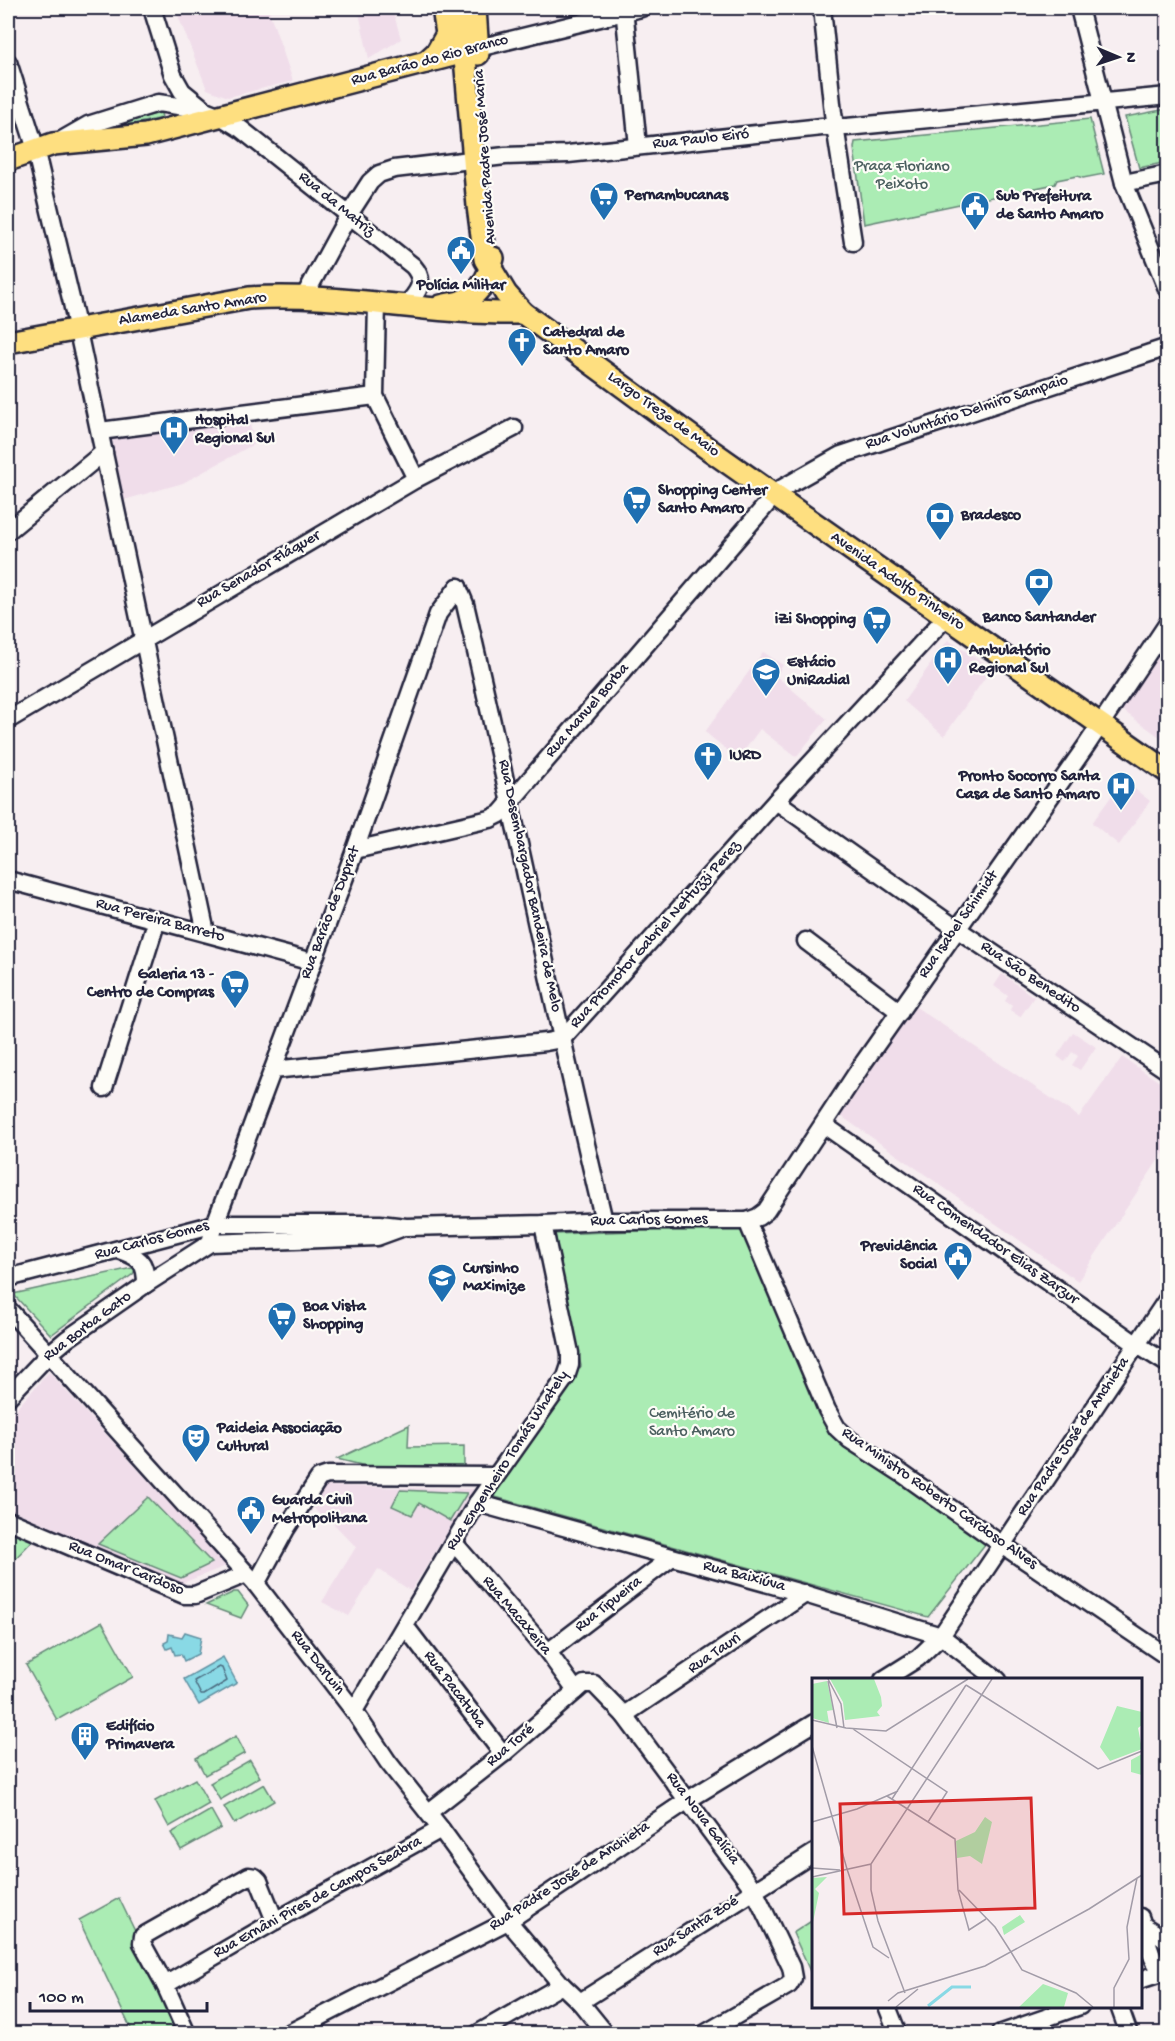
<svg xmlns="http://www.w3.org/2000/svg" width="1175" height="2041" font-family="'Gochi Hand',sans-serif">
<rect width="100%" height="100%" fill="#f7eef1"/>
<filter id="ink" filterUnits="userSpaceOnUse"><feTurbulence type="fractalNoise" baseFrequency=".0167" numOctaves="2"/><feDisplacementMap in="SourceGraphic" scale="12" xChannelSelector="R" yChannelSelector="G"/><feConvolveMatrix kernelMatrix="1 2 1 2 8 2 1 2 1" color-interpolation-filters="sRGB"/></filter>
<g filter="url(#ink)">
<g fill="#f0ddea">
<polygon points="175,8 268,8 293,81 228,97 207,89"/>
<polygon points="358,8 392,8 401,39 369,59"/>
<polygon points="1158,8 1167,8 1167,48"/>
<polygon points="248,414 254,444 183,483 124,500 111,435"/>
<polygon points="1167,637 1167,742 1119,708"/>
<polygon points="948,640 992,668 944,736 904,701"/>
<polygon points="763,652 783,665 776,676 827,719 796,757 760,729 738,759 705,732"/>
<polygon points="1123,780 1150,801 1119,845 1092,823"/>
<polygon points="1002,974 1034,997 1020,1017 1010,1010 1012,1006 1005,1001 1008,996 994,986"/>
<polygon points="913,1005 1079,1117 1122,1057 1167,1087 1167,1147 1078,1281 841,1116"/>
<polygon points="1073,1032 1096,1047 1080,1070 1072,1065 1078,1056 1072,1052 1065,1062 1057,1056"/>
<polygon points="49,1372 226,1566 180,1584 8,1508 8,1418"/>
<polygon points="326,1486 474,1489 411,1591 378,1569 349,1616 322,1602 356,1547 334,1524 319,1514 313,1507"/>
</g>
<g fill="#abecb4" stroke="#668778" stroke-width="1.5">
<polygon points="1167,109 1167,162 1139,168 1125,117"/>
<polygon points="161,113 162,118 106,130 105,126"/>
<polygon points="1090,119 1104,174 1083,178 1077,176 1057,180 1055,184 864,224 854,148 855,142"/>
<polygon points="740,1227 828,1429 986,1543 928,1617 488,1495 581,1366 555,1234"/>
<polygon points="132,1268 135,1270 133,1274 51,1335 13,1294"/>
<polygon points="409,1425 408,1447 464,1446 464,1467 374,1468 337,1459"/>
<polygon points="400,1490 467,1493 450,1521 419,1503 412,1515 392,1506"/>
<polygon points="148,1497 212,1563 181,1578 98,1544"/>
<polygon points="8,1526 36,1537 8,1566"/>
<polygon points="234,1592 238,1592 248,1605 241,1618 206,1605"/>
<polygon points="102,1622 133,1677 57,1720 26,1665"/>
<polygon points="236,1736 245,1753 205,1775 196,1758"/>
<polygon points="250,1760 260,1777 220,1800 210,1783"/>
<polygon points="195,1779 209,1804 169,1827 155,1801"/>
<polygon points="264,1784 274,1801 234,1824 224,1807"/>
<polygon points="211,1810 221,1828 181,1850 171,1833"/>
<polygon points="119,1898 184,2033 133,2033 79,1920"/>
<polygon points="813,1920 813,1978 793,1933"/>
</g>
<g fill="#89d9e5" stroke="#6090a1" stroke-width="1.5">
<polygon points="185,1632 201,1637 198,1654 184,1661 181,1654 175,1655 172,1647 167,1649 164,1643 168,1641 169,1634 182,1637"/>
<polygon points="223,1657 237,1683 199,1705 184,1679"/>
</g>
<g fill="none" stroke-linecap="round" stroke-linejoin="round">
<polygon stroke="#4b6b7f" stroke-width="1.5" points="219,1667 222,1668 227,1681 204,1695 201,1695 194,1681"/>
<g stroke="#22223b" stroke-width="21">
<g id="minor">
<polyline points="152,8 173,75 182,91 204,109"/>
<polyline points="624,8 638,146"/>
<polyline points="822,8 833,113 853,242"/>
<polyline points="1079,8 1124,183 1168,291"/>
<polyline points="478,48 641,8"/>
<polyline points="8,62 33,140 72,303 206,933"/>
<path d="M 60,141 L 88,125 L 158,103 L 205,110 L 220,116 L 241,129 L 413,266 C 427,282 418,293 405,306"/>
<polyline points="1124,183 1168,174"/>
<polyline points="304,297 348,216 370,182 379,174 394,169 505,156 568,154 822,127 847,127 1168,96"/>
<polyline points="377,303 375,396 416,479"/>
<polyline points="100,431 375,396"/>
<polyline points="8,531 104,452"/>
<path d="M 458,587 L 465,604 C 513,809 555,1016 604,1221"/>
<polyline points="8,720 416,479 514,428"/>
<polyline points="776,801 957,929 1168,1071"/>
<polyline points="355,850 490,819 500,814 779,490 841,455 1168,347"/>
<polyline points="8,880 312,962"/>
<polyline points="806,941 900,1012"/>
<polyline points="273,1070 546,1042 562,1039 776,801 947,616"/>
<polyline points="104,1088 157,920"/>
<polyline points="824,1125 1136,1344 1168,1364"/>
<polyline points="747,1221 827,1410 837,1428 850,1440 904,1475 1001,1544 1168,1657"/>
<polyline points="210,1243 215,1224 355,850 438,614 458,587"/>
<path d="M 119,1250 C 139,1257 146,1261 146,1284"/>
<polyline points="8,1278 215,1224 380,1224 406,1227 543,1224 604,1221 747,1221 758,1217 766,1211 864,1062 1086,746 1168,623"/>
<polyline points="8,1309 256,1584 354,1711 388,1762 441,1829 508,1921 562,1985 580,2002 606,2034"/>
<polyline points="8,1397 48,1355 67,1339 146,1284 210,1243 377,1237 399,1229"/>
<polyline points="477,1503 805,1594 941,1636 998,1680"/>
<polyline points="8,1520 184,1595 195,1595 246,1574"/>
<polyline points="454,1543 548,1652 576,1691"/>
<polyline points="256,1584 286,1529 319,1478 328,1475 495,1476"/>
<polyline points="405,1626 503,1754"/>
<polyline points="548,1652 671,1558"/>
<polyline points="883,1680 918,1658 941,1636 1168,1298"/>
<polyline points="354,1711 477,1503 566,1377 570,1365 570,1353 543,1224"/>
<polyline points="624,1715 805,1594"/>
<polyline points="429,1812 503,1754 584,1684 594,1684 624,1715 754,1890 791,1967 793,1978 789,1985 704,2034"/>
<path d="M 1140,1917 C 1146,1932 1150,1970 1168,1972"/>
<polyline points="1144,1926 1166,1940"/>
<polyline points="1140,1980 1164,1972"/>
<polyline points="165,1985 275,1921 441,1829"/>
<polyline points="580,2002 814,1853"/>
<polyline points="887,2006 898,2034"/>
<polyline points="1119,2006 1129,2034"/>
<polyline points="187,2034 165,1985 142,1943 143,1936 249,1876 255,1877 259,1881 275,1921"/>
<polyline points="287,2034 508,1921 688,1800 814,1723"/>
<polyline points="477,2034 562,1985"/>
<polyline points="999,2034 1080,2006"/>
</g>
</g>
<g stroke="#22223b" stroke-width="26">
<g id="major">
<polyline points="459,8 466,69 478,206 485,259 506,294 523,313 707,448 1168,772"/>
<polyline points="475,8 478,54"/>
<polyline points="426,62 437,52 447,34 443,8"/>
<polyline points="8,160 53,144 146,135 476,49"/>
<path d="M 441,306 C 447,304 454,304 460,302 C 480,295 489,277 493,258"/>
<path d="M 8,342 L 249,298 C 341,292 431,315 523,313"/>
</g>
</g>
<use href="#minor" stroke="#fdfcf7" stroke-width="16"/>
<use href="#major" stroke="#fedf80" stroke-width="21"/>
</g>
</g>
<defs>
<g id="supermarket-pin" transform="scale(1.5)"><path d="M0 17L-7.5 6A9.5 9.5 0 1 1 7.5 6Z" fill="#1f6fb2" stroke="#fdfcf7"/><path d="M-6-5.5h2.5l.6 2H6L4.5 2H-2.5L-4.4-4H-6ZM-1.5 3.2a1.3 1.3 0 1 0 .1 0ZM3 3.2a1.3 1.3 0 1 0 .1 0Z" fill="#fff"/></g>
<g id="civic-pin" transform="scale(1.5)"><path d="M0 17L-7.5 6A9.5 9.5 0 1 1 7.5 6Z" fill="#1f6fb2" stroke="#fdfcf7"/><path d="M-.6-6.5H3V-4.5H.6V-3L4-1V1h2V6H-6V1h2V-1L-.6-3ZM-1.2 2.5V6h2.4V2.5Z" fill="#fff"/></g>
<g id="church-pin" transform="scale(1.5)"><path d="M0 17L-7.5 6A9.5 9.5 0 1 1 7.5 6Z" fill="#1f6fb2" stroke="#fdfcf7"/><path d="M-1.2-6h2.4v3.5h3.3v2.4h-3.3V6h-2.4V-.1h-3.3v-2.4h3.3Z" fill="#fff"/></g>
<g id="hospital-pin" transform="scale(1.5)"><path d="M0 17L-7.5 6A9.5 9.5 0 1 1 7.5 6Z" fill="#1f6fb2" stroke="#fdfcf7"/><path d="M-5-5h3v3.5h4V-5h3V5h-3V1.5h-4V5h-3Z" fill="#fff"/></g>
<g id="bank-pin" transform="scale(1.5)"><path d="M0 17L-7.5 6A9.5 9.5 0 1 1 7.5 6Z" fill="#1f6fb2" stroke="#fdfcf7"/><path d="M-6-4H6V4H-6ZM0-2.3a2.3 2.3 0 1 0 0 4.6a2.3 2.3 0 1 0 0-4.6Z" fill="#fff"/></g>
<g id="university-pin" transform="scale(1.5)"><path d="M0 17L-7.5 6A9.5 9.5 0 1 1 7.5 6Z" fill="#1f6fb2" stroke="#fdfcf7"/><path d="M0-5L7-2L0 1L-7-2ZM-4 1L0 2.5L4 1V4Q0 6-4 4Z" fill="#fff"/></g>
<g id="school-pin" transform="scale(1.5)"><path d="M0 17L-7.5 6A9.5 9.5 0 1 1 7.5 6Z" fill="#1f6fb2" stroke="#fdfcf7"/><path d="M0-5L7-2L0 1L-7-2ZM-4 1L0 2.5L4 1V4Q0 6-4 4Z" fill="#fff"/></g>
<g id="theatre-pin" transform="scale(1.5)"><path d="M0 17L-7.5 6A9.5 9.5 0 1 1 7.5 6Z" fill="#1f6fb2" stroke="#fdfcf7"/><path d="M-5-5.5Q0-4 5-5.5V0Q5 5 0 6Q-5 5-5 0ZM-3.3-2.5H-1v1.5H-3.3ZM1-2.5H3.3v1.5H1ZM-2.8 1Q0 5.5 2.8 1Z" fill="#fff"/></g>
<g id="building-pin" transform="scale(1.5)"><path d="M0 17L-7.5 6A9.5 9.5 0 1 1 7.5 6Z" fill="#1f6fb2" stroke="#fdfcf7"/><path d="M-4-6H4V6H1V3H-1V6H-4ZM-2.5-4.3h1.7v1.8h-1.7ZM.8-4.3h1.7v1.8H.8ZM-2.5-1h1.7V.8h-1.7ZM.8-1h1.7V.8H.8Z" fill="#fff"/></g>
</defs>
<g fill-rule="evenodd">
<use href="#supermarket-pin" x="604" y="196"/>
<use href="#civic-pin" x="975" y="206"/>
<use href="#civic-pin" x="461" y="250"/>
<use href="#church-pin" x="522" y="342"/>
<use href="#hospital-pin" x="174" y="430"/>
<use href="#supermarket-pin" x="637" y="500"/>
<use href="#bank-pin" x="940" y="516"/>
<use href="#bank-pin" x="1039" y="582"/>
<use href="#supermarket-pin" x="877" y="620"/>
<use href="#hospital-pin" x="948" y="660"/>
<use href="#university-pin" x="766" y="672"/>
<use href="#church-pin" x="708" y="756"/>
<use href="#hospital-pin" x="1121" y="786"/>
<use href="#supermarket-pin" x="235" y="984"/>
<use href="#civic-pin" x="958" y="1256"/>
<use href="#school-pin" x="442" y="1278"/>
<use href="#supermarket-pin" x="282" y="1316"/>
<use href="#theatre-pin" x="196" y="1438"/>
<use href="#civic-pin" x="251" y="1510"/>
<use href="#building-pin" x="85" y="1736"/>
</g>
<g text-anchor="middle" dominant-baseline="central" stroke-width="4.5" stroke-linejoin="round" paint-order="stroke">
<g font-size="16" fill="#22223b" stroke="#fdfcf7">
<text transform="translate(430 61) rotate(-15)">Rua Barão do Rio Branco</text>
<text transform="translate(701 140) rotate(-6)">Rua Paulo Eiró</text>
<text transform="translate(486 157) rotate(-94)">Avenida Padre José Maria</text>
<text transform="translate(336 205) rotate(39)">Rua da Matriz</text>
<text transform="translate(193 310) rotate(-9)">Alameda Santo Amaro</text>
<text transform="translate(967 413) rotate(-18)">Rua Voluntário Delmiro Sampaio</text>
<text transform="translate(663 415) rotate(36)">Largo Treze de Maio</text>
<text transform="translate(259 570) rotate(-30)">Rua Senador Fláquer</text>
<text transform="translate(897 582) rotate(35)">Avenida Adolfo Pinheiro</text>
<text transform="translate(588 711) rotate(-49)">Rua Manuel Borba</text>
<text transform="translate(529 886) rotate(78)">Rua Desembargador Bandeira de Melo</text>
<text transform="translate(331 913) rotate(-69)">Rua Barão de Duprat</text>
<text transform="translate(160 921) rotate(15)">Rua Pereira Barreto</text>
<text transform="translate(959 925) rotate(-55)">Rua Isabel Schimidt</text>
<text transform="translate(656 935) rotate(-48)">Rua Promotor Gabriel Nettuzzi Perez</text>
<text transform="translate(1030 978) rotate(34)">Rua São Benedito</text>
<text transform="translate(649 1221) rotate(-1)">Rua Carlos Gomes</text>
<text transform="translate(152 1241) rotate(-15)">Rua Carlos Gomes</text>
<text transform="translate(995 1245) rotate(35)">Rua Comendador Elias Zarzur</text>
<text transform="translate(88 1327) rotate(-37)">Rua Borba Gato</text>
<text transform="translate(1074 1437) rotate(-56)">Rua Padre José de Anchieta</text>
<text transform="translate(508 1461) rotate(-57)">Rua Engenheiro Tomás Whately</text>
<text transform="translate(939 1499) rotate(35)">Rua Ministro Roberto Cardoso Alves</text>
<text transform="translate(126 1569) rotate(22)">Rua Omar Cardoso</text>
<text transform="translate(744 1577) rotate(15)">Rua Baixiúva</text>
<text transform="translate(609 1605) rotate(-38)">Rua Tipueira</text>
<text transform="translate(516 1616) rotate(50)">Rua Macaxeira</text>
<text transform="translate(715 1654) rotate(-34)">Rua Tauri</text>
<text transform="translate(317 1663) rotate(52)">Rua Darwin</text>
<text transform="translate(454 1690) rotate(53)">Rua Pacatuba</text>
<text transform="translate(511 1746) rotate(-40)">Rua Toré</text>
<text transform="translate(702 1819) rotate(53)">Rua Nova Galícia</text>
<text transform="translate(570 1877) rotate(-33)">Rua Padre José de Anchieta</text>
<text transform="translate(318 1898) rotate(-29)">Rua Ernâni Pires de Campos Seabra</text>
<text transform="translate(696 1927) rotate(-33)">Rua Santa Zoé</text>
</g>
<g font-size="16" fill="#4b5f5f" stroke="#fdfcf7">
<text x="902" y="167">Praça Floriano<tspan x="902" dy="18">Peixoto</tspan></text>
<text x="692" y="1414">Cemitério de<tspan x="692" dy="18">Santo Amaro</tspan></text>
</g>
<g font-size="16" font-weight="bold" fill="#22223b" stroke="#fdfcf7" text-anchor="start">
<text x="625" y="196">Pernambucanas</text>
<text x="996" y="197">Sub Prefeitura<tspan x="996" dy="18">de Santo Amaro</tspan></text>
<text x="461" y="286" text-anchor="middle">Polícia Militar</text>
<text x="543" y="333">Catedral de<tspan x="543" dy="18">Santo Amaro</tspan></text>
<text x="195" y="421">Hospital<tspan x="195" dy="18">Regional Sul</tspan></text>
<text x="658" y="491">Shopping Center<tspan x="658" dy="18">Santo Amaro</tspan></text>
<text x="961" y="516">Bradesco</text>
<text x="1039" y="618" text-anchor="middle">Banco Santander</text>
<text x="856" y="620" text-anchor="end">iZi Shopping</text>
<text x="969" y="651">Ambulatório<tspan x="969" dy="18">Regional Sul</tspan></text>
<text x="787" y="663">Estácio<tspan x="787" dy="18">UniRadial</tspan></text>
<text x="729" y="756">IURD</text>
<text x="1100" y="777" text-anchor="end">Pronto Socorro Santa<tspan x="1100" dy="18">Casa de Santo Amaro</tspan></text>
<text x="214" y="975" text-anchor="end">Galeria 13 -<tspan x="214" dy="18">Centro de Compras</tspan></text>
<text x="937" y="1247" text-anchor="end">Previdência<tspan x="937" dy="18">Social</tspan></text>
<text x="463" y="1269">Cursinho<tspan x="463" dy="18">Maximize</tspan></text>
<text x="303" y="1307">Boa Vista<tspan x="303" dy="18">Shopping</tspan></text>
<text x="217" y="1429">Paideia Associação<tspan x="217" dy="18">Cultural</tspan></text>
<text x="272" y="1501">Guarda Civil<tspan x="272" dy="18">Metropolitana</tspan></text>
<text x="106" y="1727">Edifício<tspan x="106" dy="18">Primavera</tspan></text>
</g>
</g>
<g transform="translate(812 1678)">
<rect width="330" height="330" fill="#f7eef1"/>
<path d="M 18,1 L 62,1 L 69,19 L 70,28 L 65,34 L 68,38 L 33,42 L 31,24 ZM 15,3 L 21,32 L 15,33 L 17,45 L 0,40 L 0,6 ZM 305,28 L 330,34 L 330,47 L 326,50 L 330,71 L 298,83 L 288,69 ZM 330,76 L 330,97 L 319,94 L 319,82 ZM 173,139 L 180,144 L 170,186 L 158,178 L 145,180 L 144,163 L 163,154 ZM 15,199 L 3,211 L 7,215 L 1,244 L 0,200 ZM 208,237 L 213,244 L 192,257 L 190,249 ZM 231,306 L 256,315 L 252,329 L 207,329 Z" fill="#abecb4"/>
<path fill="none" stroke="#89d9e5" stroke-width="3" d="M 116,328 L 140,309 L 159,309"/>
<path fill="none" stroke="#a29ca8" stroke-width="1.5" d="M 16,1 L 29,26 L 32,50M 16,3 L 25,50M 154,7 L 170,17M 170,17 L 286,91 L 330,73M 0,42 L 34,50 L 74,53 L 156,1M 41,51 L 135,114 L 116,144M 0,68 L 35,191M 75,118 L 143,161 L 146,212 L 157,252 L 174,241M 80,121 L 154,7M 0,144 L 45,131 L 86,113M 59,186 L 59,212 L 66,243 L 93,315M 0,190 L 28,192M 35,191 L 61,269 L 77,280M 0,199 L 59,186 L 180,1M 147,212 L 183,249 L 199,274M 199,274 L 210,292 L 264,315 L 281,329M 76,323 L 86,315 L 173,288 L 277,231 L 330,197M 84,329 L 106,311M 302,329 L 302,310 L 317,281 L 315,249 L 325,200"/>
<path fill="#d62828" fill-opacity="0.15" stroke="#d62828" stroke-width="3" d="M 219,120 L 223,230 L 32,236 L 28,126 Z"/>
<rect width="330" height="330" fill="none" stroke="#22223b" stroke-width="3"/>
</g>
<rect width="1175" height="2041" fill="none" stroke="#fdfcf7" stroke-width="30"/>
<rect x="15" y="15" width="1145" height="2011" fill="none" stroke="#22223b" stroke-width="2" filter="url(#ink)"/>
<g transform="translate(1118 57) rotate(92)" stroke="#fdfcf7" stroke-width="4.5" paint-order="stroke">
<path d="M0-4.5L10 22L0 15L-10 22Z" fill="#22223b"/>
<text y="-9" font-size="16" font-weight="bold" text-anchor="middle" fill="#22223b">N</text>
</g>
<path d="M30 2002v9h177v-9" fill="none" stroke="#22223b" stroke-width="3"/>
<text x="39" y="2002" font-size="18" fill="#22223b" stroke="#fdfcf7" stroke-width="4.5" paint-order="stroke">100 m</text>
</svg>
